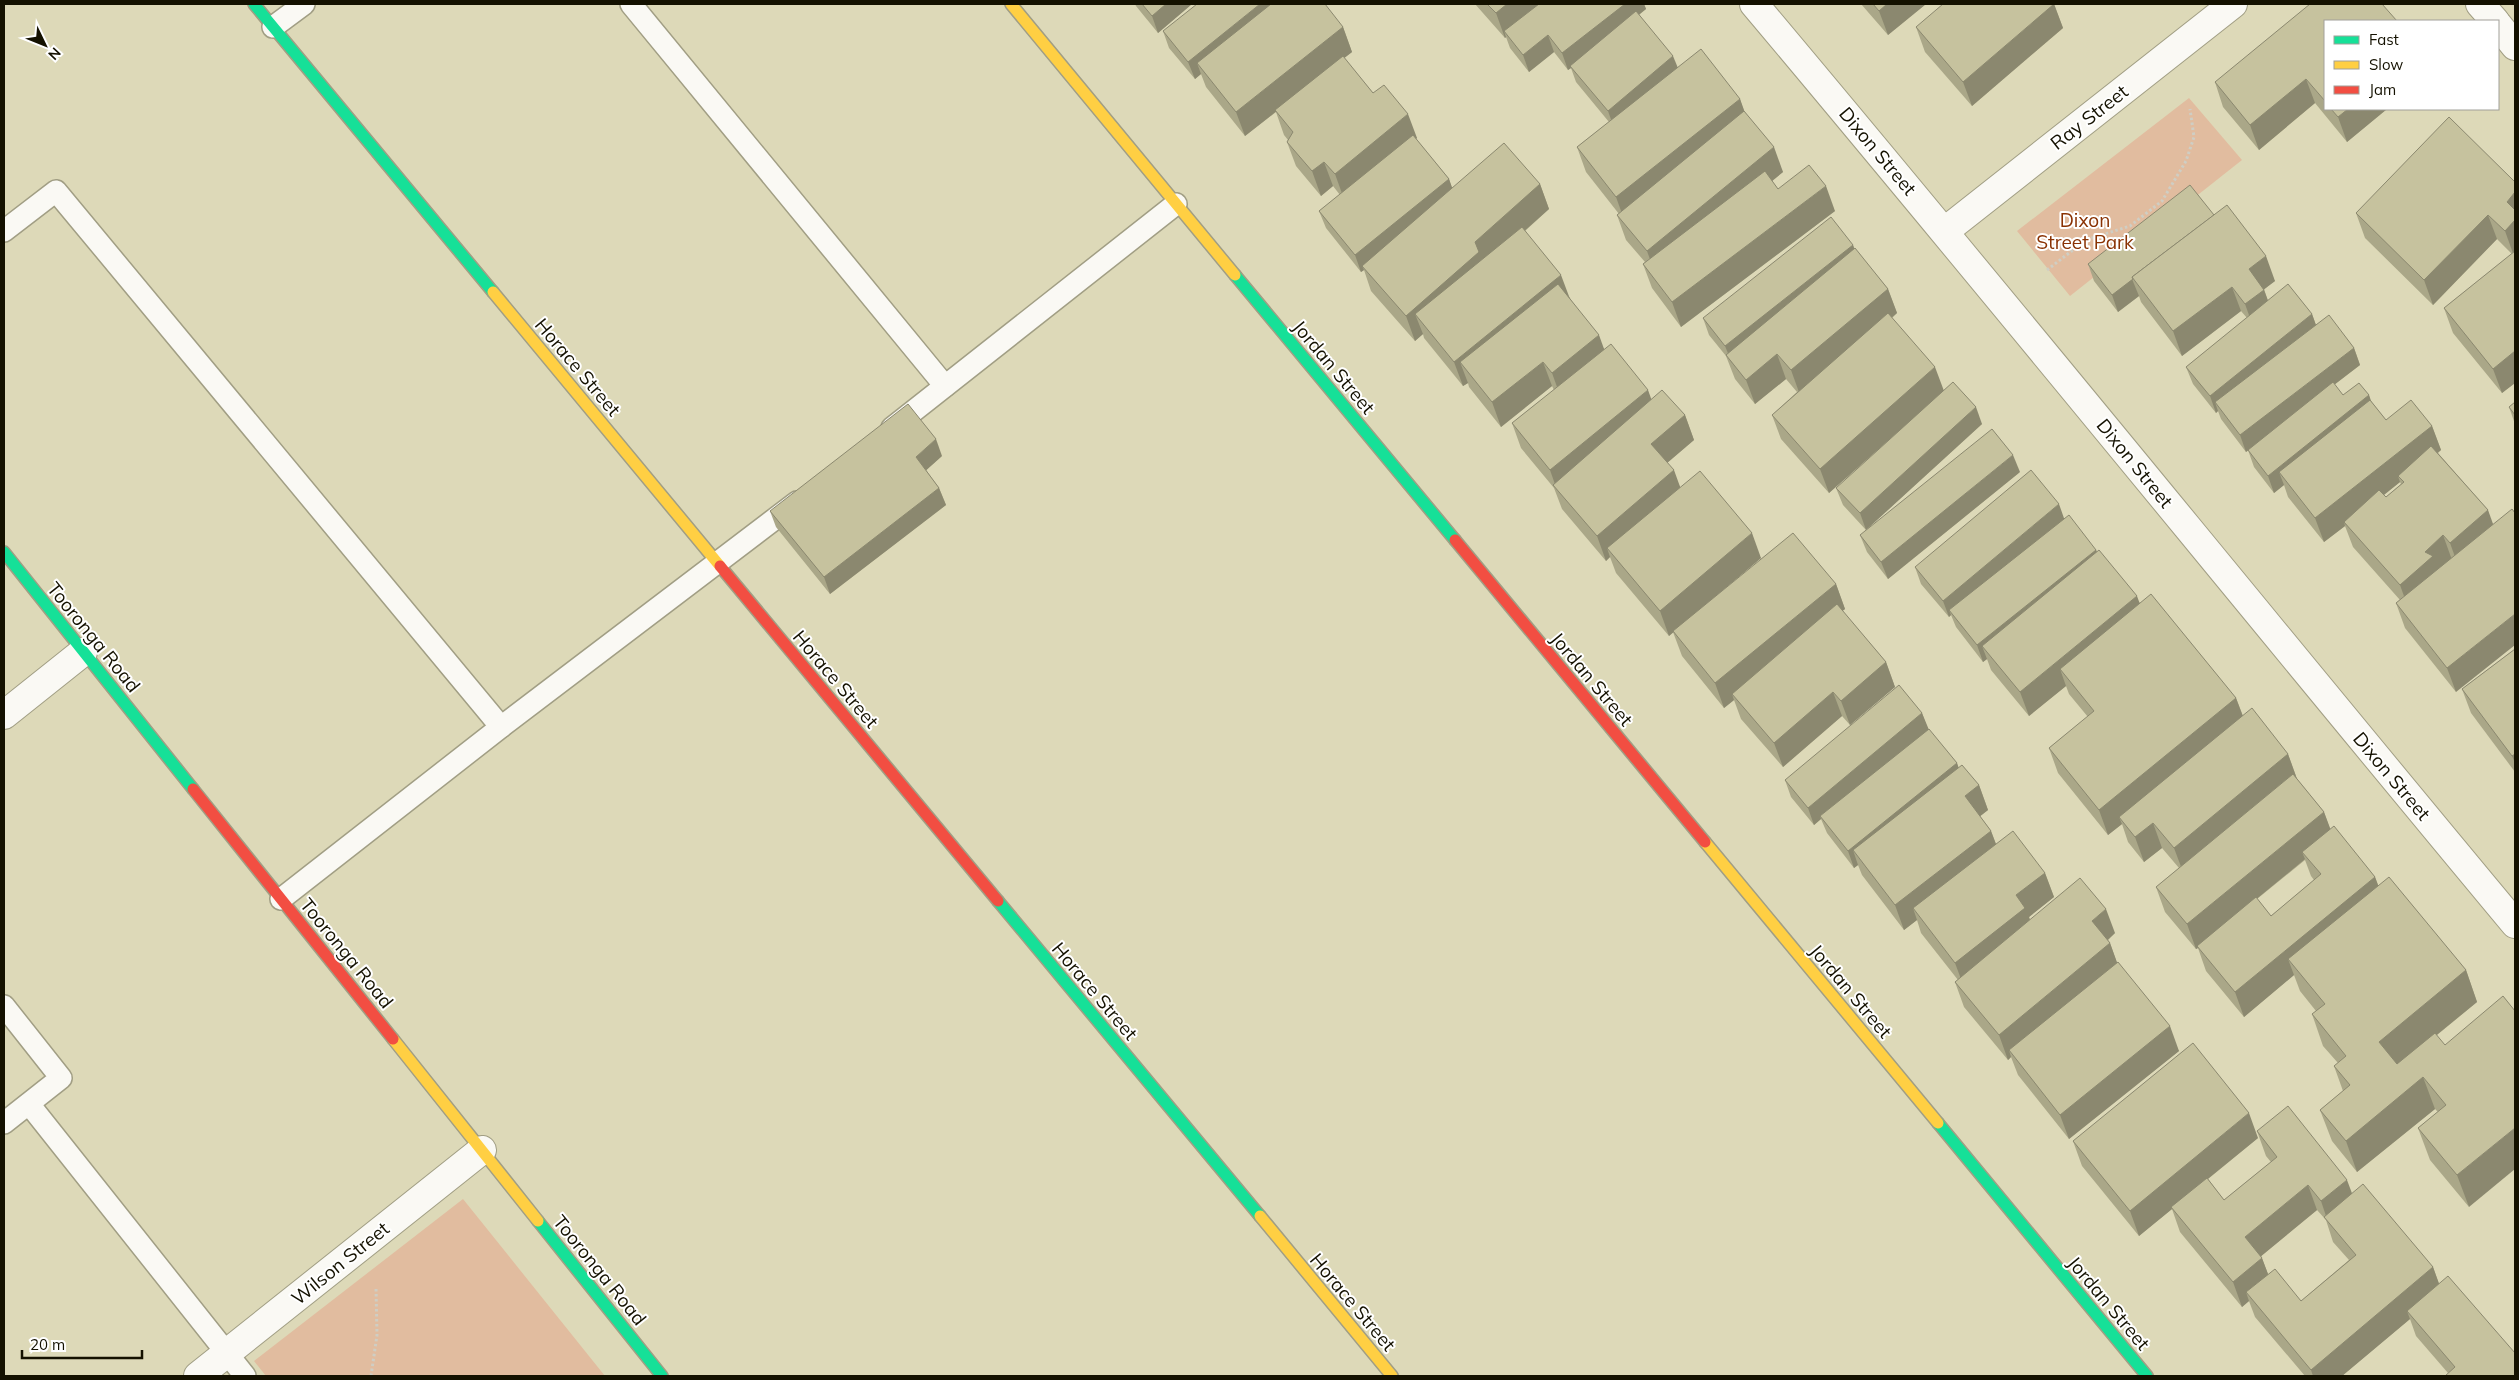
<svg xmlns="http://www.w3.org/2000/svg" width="2519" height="1380" font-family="Mulish,sans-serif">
<rect width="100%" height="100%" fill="#ddd9b8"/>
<g fill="#e1bc9f">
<polygon points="2189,98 2242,160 2070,296 2017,231"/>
<polygon points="463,1199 605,1376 266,1376 254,1361"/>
</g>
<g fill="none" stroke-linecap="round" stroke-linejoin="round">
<g stroke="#a19e84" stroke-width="24">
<g id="lane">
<polyline points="631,4 945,386"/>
<polyline points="273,27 304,4"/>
<polyline points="4,231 56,191 501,727 797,502"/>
<polyline points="892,428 1176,204"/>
<polyline points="281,899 501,727"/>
<polyline points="4,1006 61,1078 4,1123"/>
<polyline points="29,1104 245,1376"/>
</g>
</g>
<g stroke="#a19e84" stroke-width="30">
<g id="street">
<path d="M 1754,4 C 2010,308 2260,618 2515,924"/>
<polyline points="2480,4 2495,21"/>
<polyline points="2498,25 2515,46"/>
<polyline points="1945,231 2233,4"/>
<polyline points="4,715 83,652"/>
<polyline points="198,1376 482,1150"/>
</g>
</g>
<g stroke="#a19e84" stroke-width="14">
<g id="fast">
<polyline points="254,4 493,292"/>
<polyline points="1235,275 1455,540"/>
<polyline points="4,552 193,789"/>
<polyline points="998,901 1260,1216"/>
<polyline points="1938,1123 2147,1376"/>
<polyline points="538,1221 662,1376"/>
</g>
</g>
<g stroke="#a19e84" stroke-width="14">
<g id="slow">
<polyline points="1011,4 1235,275"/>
<polyline points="493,292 720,566"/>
<polyline points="1705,842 1938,1123"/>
<polyline points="393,1039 538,1221"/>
<polyline points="1260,1216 1392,1376"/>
</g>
</g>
<g stroke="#a19e84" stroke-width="14">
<g id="jam">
<polyline points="1455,540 1705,842"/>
<polyline points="720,566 998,901"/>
<polyline points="193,789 393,1039"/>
</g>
</g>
<g stroke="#cfcec4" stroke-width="3" stroke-dasharray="2.5 2.5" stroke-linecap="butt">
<polyline points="2047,270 2086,240 2130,226 2162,201 2186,161 2194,137 2190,109"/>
<polyline points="371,1376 377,1335 376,1288"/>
</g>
<use href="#lane" stroke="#faf9f4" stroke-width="21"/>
<use href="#street" stroke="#faf9f4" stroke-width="28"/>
<use href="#fast" stroke="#16e098" stroke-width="11"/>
<use href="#slow" stroke="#ffcf43" stroke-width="11"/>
<use href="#jam" stroke="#f24e42" stroke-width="11"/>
</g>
<g fill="#aaa788" fill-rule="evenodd">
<polygon points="1135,4 1192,4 1158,33 1136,6"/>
<polygon points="1475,4 1644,4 1646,9 1639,15 1677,68 1740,99 1744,111 1783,172 1772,181 1778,189 1835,211 1681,327 1652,288 1643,264 1645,262 1626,240 1617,215 1619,214 1586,172 1577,147 1609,122 1576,82 1571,68 1568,70 1554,52 1529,72 1510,48 1506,37 1505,38"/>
<polygon points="1861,4 1926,4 1888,35"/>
<polygon points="2054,4 2063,28 1972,106 1925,52 1916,27"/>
<polygon points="2325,21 2325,109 2387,109 2347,142 2315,103 2259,150 2223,107 2215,82"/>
<polygon points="1343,27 1352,52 1344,58 1373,93 1417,138 1416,139 1449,179 1452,188 1540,184 1549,209 1525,231 1604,349 1651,399 1685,415 1694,440 1667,463 1680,487 1761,558 1714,598 1836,584 1845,609 1842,611 1886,662 1895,687 1850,725 1842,716 1783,767 1741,719 1734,700 1724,708 1682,656 1673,632 1669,636 1616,573 1610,557 1606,561 1562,509 1554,488 1521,448 1512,423 1554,390 1552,386 1501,427 1469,387 1468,383 1463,386 1424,338 1423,334 1415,341 1371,291 1364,270 1361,272 1326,228 1319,211 1340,195 1333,186 1321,196 1296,166 1287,142 1288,140 1284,135 1276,112 1245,136 1206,87 1201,74 1195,79 1169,48 1163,31"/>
<polygon points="2515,182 2515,383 2502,393 2453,333 2444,308 2512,254 2497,239 2433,305 2365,238 2356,213"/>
<path d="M 2214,215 L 2275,281 L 2264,289 L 2268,301 L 2312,314 L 2316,325 L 2354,348 L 2360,365 L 2334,385 L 2343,395 L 2369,395 L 2370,400 L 2386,420 L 2432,426 L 2441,450 L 2438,453 L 2488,510 L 2456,692 L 2405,628 L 2396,603 L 2400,600 L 2353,547 L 2345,526 L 2324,542 L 2288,497 L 2284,485 L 2274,493 L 2254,467 L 2248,450 L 2246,452 L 2221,419 L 2218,411 L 2216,413 L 2193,384 L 2186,367 L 2247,318 L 2241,311 L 2182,356 L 2141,302 L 2139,296 L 2118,312 L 2094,281 L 2088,264 ZM 2400,482 L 2401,484 L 2386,497 L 2384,495 Z"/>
<polygon points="1853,245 1854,248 1888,289 1897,313 1892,318 1944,391 1982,424 1866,530 1843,505 1836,488 1907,424 1829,493 1781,439 1772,415 1797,392 1786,379 1755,404 1735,379 1726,356 1709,335 1703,318"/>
<polygon points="2515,402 2515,424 2509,407"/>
<polygon points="942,456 926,470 939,488 946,505 830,594 776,527 770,511"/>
<polygon points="2020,472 1888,579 1867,552 1860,535"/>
<path d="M 2065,518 L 2096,550 L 2140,603 L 2236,698 L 2243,716 L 2288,754 L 2297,779 L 2324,812 L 2330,829 L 2375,877 L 2378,885 L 2466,970 L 2477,1002 L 2437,1035 L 2469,1207 L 2430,1160 L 2418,1128 L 2438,1112 L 2435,1109 L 2357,1172 L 2332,1141 L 2320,1110 L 2343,1091 L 2334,1066 L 2338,1063 L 2323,1046 L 2312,1014 L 2316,1011 L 2300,991 L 2294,975 L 2244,1017 L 2206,971 L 2198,948 L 2196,949 L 2165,912 L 2156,887 L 2179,868 L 2162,848 L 2144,862 L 2128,842 L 2122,824 L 2108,835 L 2058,773 L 2049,748 L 2088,717 L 2069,694 L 2066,686 L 2029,716 L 1991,670 L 1987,659 L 1983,662 L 1956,627 L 1951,615 L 1949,617 L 1921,584 L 1915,567 ZM 2305,860 L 2311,876 L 2314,880 L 2271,916 L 2257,899 Z"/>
<polygon points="2515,649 2515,772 2471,713 2462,689"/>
<polygon points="1922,713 1928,730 1957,763 1958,768 1979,785 1988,810 1980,816 1991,831 1996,844 2045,873 2054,897 2029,917 2030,920 2115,933 2108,940 2110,943 2117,963 2179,1051 2069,1139 2018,1075 2011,1057 2008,1060 1964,1007 1955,982 1958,980 1921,933 1917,920 1904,930 1862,875 1858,865 1854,868 1827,833 1821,819 1814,825 1791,797 1785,780"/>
<path d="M 2257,1131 L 2352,1194 L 2433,1267 L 2439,1284 L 2515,1353 L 2448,1373 L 2416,1336 L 2410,1319 L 2342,1376 L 2305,1376 L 2255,1317 L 2249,1301 L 2242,1307 L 2180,1232 L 2172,1209 L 2139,1236 L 2082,1166 L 2073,1141 L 2258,1138 L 2208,1179 L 2224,1200 L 2271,1162 L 2266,1156 ZM 2317,1210 L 2326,1220 L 2333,1242 L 2349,1260 L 2301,1301 L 2268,1274 L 2261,1256 Z"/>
</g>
<g fill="#8b886f">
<polygon points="1166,4 1192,4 1158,33 1152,16"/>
<polygon points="1260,4 1287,4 1197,63 1201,74 1195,79 1188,62"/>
<polygon points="1507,4 1544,4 1504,31 1506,37 1505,38 1496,13"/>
<polygon points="1625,4 1644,4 1646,9 1572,67 1570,66 1571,68 1568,70 1562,53"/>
<polygon points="1887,4 1926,4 1888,35 1879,11"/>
<polygon points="2054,4 2063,28 1972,106 1963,82"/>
<polygon points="1343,27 1352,52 1245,136 1236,112"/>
<polygon points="1548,35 1554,52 1529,72 1523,55"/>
<polygon points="1673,56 1680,73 1614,128 1608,111"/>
<polygon points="2306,79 2315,103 2259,150 2250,125"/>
<polygon points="1740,99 1749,124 1625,222 1616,197"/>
<polygon points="2348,109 2387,109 2347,142 2338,117"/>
<polygon points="1408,114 1417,138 1344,199 1335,174"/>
<polygon points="1774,147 1783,172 1656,276 1647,251"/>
<polygon points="1324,162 1333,186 1321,196 1312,171"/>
<polygon points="1449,179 1455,196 1362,266 1364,270 1361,272 1355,255"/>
<polygon points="1540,184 1549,209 1485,266 1415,314 1423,334 1415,341 1406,316 1475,242"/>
<polygon points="1826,186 1835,211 1681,327 1672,302"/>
<polygon points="2515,192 2515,254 2514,256 2505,231 2507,202"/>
<polygon points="2488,215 2497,239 2433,305 2424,280"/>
<polygon points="1853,245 1859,262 1732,363 1725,346"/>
<polygon points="2266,256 2275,281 2258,294 2249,269"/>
<polygon points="1561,275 1570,299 1460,362 1468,383 1463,386 1454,362"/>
<polygon points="2132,279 2139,296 2118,312 2112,295"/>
<polygon points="2232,287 2241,311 2182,356 2173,331"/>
<polygon points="1888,289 1897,313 1800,395 1791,370"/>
<polygon points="2264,290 2273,314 2254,329 2245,304"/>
<polygon points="2312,314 2318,331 2215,402 2218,411 2216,413 2210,396"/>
<polygon points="1599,335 1608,360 1561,398 1552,373"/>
<polygon points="2354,348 2360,365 2246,452 2240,435"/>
<polygon points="2515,351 2515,383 2502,393 2493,369"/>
<polygon points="1777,354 1786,379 1755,404 1746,380"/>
<polygon points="1543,362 1552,386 1501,427 1492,402"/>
<polygon points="1935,367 1944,391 1829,493 1820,469"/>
<polygon points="1648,390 1657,415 1557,490 1550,470"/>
<polygon points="2369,395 2375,412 2279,472 2284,485 2274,493 2268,476"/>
<polygon points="1976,407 1982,424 1866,530 1860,513"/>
<polygon points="1685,415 1694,440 1660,469 1651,444"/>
<polygon points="2432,426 2441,450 2402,480 2398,476 2400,482 2346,525 2344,522 2345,526 2324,542 2315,518"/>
<polygon points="936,439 942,456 922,474 916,457"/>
<polygon points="2013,455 2020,472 1888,579 1881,562"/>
<polygon points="1674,470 1683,495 1607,548 1610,557 1606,561 1597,536"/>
<polygon points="939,488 946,505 830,594 824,577"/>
<polygon points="2059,504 2065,521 1949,610 1951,615 1949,617 1943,601"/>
<polygon points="2488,510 2497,535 2459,568 2450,543"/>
<polygon points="1752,533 1761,558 1669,636 1660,611"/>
<polygon points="2443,535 2452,560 2409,610 2400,585 2425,552"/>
<polygon points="2096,550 2102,567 1982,646 1987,659 1983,662 1977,645"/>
<polygon points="1836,584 1845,609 1736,698 1732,694 1734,700 1724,708 1715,683"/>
<polygon points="2137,596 2146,621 2060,669 2066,686 2029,716 2020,692"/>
<polygon points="2515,614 2515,645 2456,692 2447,668"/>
<polygon points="1886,662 1895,687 1850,725 1841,701"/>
<polygon points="1833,692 1842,716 1783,767 1774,743"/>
<polygon points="2236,698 2245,722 2119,817 2122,824 2108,835 2099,810"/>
<polygon points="1922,713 1929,730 1820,816 1821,819 1814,825 1808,808"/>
<polygon points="2288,754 2297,779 2183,872 2174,848"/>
<polygon points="2515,754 2515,763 2512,756"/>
<polygon points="1957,763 1963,780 1853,850 1858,865 1854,868 1848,851"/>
<polygon points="1979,785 1988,810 1974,821 1965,796"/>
<polygon points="2324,812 2333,836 2302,852 2305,859 2198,947 2197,946 2198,948 2196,949 2187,924"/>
<polygon points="2153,823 2162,848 2144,862 2135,837"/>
<polygon points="1991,831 2000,855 1913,908 1917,920 1904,930 1895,905"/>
<polygon points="2045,873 2054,897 2029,917 2034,933 1964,987 1955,963 2016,895"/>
<polygon points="2375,877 2384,901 2288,959 2294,975 2244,1017 2235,992"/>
<polygon points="2106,909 2115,933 2101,946 2092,921"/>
<polygon points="2110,943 2119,968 2009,1050 2011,1057 2008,1060 1999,1035"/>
<polygon points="2466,970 2477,1002 2390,1073 2379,1042"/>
<polygon points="2170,1026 2179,1051 2069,1139 2060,1115"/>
<polygon points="2423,1077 2435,1109 2357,1172 2346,1141"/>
<polygon points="2249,1113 2258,1138 2172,1208 2171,1207 2172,1209 2139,1236 2130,1211"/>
<polygon points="2515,1128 2515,1169 2469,1207 2457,1175"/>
<polygon points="2347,1180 2356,1204 2328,1222 2321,1201"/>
<polygon points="2308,1185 2317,1210 2254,1262 2245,1237"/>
<polygon points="2262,1258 2271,1282 2246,1292 2249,1301 2242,1307 2233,1282"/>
<polygon points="2433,1267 2442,1292 2407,1311 2410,1319 2342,1376 2313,1376 2311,1370"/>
</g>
<g fill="#c6c29e" stroke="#8b886f">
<polygon points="1142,4 1166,4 1152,16"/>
<polygon points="1197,4 1260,4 1188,62 1163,31"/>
<polygon points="1271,4 1325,4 1343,27 1236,112 1197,63"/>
<polygon points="1487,4 1507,4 1496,13"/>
<polygon points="1539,4 1625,4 1562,53 1548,35 1523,55 1504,31"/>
<polygon points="1873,4 1887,4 1879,11"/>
<polygon points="1943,4 2054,4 1963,82 1916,27"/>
<polygon points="2310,4 2382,4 2397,21 2325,21 2325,101 2306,79 2250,125 2215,82"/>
<polygon points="1636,11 1673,56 1608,111 1570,66"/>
<polygon points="1701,49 1740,99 1616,197 1577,147"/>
<polygon points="1343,56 1373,93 1384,85 1408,114 1335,174 1324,162 1312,171 1287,142 1293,132 1275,110"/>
<polygon points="2331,109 2348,109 2338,117"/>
<polygon points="1744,111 1774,147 1647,251 1617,215"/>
<polygon points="2449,117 2515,182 2515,192 2507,202 2515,210 2515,220 2505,231 2488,215 2424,280 2356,213"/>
<polygon points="1413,135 1449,179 1355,255 1319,211"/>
<polygon points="1504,143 1540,184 1475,242 1479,252 1406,316 1362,266"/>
<polygon points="1809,165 1826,186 1672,302 1643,264 1765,171 1778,189"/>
<polygon points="2190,185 2214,215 2132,277 2133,279 2112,295 2088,264"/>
<polygon points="2227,205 2266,256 2249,269 2264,290 2245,304 2232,287 2173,331 2132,277"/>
<polygon points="1831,217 1853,245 1725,346 1703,318"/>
<polygon points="1522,227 1561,275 1454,362 1415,314"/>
<polygon points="1855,248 1888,289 1791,370 1777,354 1746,380 1726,355"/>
<polygon points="2515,251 2515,351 2493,369 2444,308"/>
<polygon points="1558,284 1599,335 1552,373 1543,362 1492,402 1460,362"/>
<polygon points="2288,284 2312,314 2210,396 2186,367"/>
<polygon points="1888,313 1935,367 1820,469 1772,415"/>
<polygon points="2329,315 2354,348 2240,435 2215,402"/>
<polygon points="1611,344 1648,390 1550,470 1512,423"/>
<polygon points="1953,382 1976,407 1860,513 1836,488"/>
<polygon points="2333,382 2343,395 2359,383 2369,395 2268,476 2248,450"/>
<polygon points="1662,390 1685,415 1651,444 1674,470 1597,536 1553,485"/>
<polygon points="2370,400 2386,420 2411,400 2432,426 2315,518 2279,472"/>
<polygon points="2515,402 2515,415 2509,407"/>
<polygon points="908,404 936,439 916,457 939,488 824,577 770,511"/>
<polygon points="1992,429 2013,455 1881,562 1860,535"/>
<polygon points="2431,446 2488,510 2450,543 2443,535 2425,552 2433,556 2400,585 2344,522 2379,490 2386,497 2404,482 2398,476"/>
<polygon points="2031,470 2059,504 1943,601 1915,567"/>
<polygon points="1700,471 1752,533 1660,611 1607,548"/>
<polygon points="2512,509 2515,513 2515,614 2447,668 2396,603"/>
<polygon points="2069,515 2096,550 1977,645 1949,610"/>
<polygon points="1793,533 1836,584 1715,683 1673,631"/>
<polygon points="2099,550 2137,596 2020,692 1982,646"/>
<polygon points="2151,594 2236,698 2099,810 2049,748 2094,711 2060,669"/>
<polygon points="1837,604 1886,662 1841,701 1833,692 1774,743 1732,694"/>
<polygon points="2515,649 2515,754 2512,756 2462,689"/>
<polygon points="1899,685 1922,713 1808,808 1785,780"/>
<polygon points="2252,708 2288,754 2174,848 2153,823 2135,837 2119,817"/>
<polygon points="1929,729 1957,763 1848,851 1820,816"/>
<polygon points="1962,765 1979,785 1965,796 1991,831 1895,905 1853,850"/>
<polygon points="2293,774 2324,812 2187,924 2156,887"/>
<polygon points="2334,826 2375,877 2235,992 2197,946 2256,897 2271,916 2321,874 2302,852"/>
<polygon points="2013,831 2045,873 2016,895 2025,908 1955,963 1913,908"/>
<polygon points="2389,877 2466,970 2379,1042 2397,1064 2435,1033 2445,1045 2503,996 2515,1011 2515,1128 2457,1175 2418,1128 2446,1105 2423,1077 2346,1141 2320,1110 2350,1085 2334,1066 2346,1056 2312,1014 2325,1004 2288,959"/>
<polygon points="2080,878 2106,909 2092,921 2110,943 1999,1035 1955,982"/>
<polygon points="2118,962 2170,1026 2060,1115 2009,1050"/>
<polygon points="2193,1043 2249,1113 2130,1211 2073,1141"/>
<polygon points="2288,1106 2347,1180 2321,1201 2308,1185 2245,1237 2262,1258 2233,1282 2171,1207 2207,1178 2224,1200 2277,1157 2257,1131"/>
<polygon points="2363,1184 2433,1267 2311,1370 2246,1292 2275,1269 2301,1301 2356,1255 2324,1217"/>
<polygon points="2448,1276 2515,1353 2515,1376 2445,1376 2455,1367 2407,1311"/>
</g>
<g text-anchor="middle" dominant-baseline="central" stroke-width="4" stroke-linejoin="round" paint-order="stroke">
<g font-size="19" fill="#141100" stroke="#fff">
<text transform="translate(2089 117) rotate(-38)">Ray Street</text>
<text transform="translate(1878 151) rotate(50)">Dixon Street</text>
<text transform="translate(578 367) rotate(50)">Horace Street</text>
<text transform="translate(1334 367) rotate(50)">Jordan Street</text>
<text transform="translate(2135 463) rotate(51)">Dixon Street</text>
<text transform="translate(94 637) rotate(51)">Tooronga Road</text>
<text transform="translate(836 679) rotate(50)">Horace Street</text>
<text transform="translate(1592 679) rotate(50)">Jordan Street</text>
<text transform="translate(2392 776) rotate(50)">Dixon Street</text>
<text transform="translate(347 953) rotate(51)">Tooronga Road</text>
<text transform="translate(1095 991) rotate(50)">Horace Street</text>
<text transform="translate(1851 991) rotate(50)">Jordan Street</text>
<text transform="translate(340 1263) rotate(-39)">Wilson Street</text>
<text transform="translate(600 1270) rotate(51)">Tooronga Road</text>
<text transform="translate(1353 1302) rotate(50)">Horace Street</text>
<text transform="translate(2109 1303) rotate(50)">Jordan Street</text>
</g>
<g font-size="19" fill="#893203" stroke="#fff">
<text x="2085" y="220">Dixon<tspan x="2085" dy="22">Street Park</tspan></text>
</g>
</g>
<rect width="2519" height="1380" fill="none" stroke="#141100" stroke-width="10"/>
<rect x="2324" y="20" width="175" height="90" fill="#ffffff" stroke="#a1a099"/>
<rect x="2334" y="36" width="25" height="8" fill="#16e098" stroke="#a1a099"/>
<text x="2369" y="45" font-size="15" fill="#141100">Fast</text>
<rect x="2334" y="61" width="25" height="8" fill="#ffcf43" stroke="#a1a099"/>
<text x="2369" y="70" font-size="15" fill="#141100">Slow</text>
<rect x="2334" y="86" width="25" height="8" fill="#f24e42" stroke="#a1a099"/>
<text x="2369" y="95" font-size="15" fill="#141100">Jam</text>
<g transform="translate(45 45) rotate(133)" stroke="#ffffff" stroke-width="4" paint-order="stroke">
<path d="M0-4L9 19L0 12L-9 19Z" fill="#141100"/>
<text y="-8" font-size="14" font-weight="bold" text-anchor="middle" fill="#141100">N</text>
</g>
<path d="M22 1350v8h120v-8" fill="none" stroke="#141100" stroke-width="2.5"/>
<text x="30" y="1350" font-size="15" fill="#141100" stroke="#ffffff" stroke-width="4" paint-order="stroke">20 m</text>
</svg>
